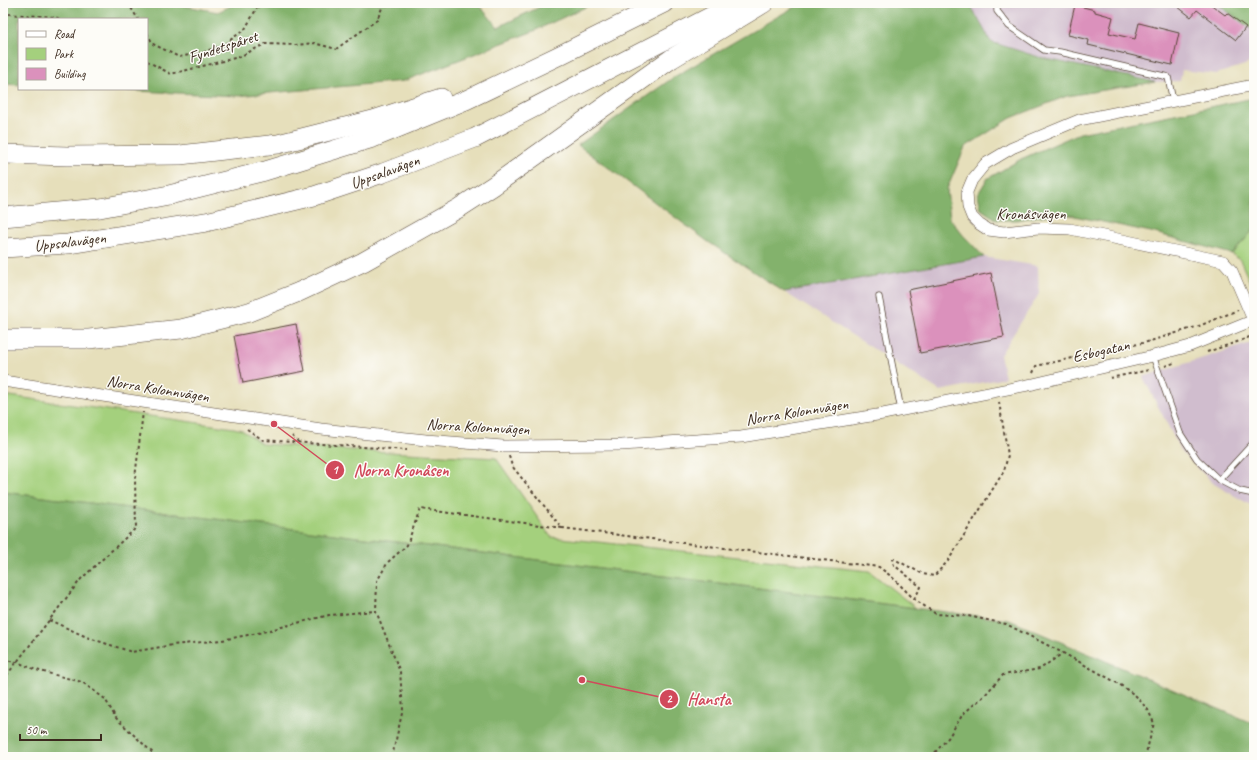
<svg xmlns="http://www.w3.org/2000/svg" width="1257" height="760" font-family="Caveat,sans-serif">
<rect width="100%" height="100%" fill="#fdfcf7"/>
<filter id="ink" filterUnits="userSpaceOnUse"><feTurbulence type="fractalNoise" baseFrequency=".025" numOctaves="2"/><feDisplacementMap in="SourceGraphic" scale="8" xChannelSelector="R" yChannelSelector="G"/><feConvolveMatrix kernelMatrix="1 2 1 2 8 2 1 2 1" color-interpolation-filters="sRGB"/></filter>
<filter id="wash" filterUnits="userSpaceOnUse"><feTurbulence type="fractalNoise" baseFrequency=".012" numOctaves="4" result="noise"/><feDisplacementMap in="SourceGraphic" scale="16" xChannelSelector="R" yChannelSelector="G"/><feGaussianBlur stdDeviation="0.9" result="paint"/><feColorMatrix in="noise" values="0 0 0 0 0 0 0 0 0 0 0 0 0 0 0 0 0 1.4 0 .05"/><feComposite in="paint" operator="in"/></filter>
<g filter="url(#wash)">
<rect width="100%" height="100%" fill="#e6dfbb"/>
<g fill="#d0bdce">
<polygon points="973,3 1216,3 1254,31 1254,53 1248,64 1216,74 1182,70 1180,81 1155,82 1042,58 991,42 972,8"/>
<polygon points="984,257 1038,266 1039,294 1000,355 1005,378 940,391 784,292"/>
<polygon points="1254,342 1254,507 1214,484 1181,451 1143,377"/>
</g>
<g fill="#a4d07d" stroke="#707d4e">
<polygon points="1254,229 1254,291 1240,260 1232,254"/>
<polygon points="3,395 234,428 242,430 262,444 352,450 496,458 551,537 869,571 916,608 3,492"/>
</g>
<g fill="#83b26c" stroke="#5f6e45">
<polygon points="3,3 170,3 218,12 237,3 477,3 498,27 548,3 594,3 534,31 404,81 236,96 98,89 147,89 147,19 19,19 19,85 3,84"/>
<polygon points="801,3 973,3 972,8 991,42 1042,58 1155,82 1067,96 1011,118 965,147 947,189 950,219 963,235 984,257 784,292 707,241 578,145 674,77"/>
<polygon points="1216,3 1254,3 1254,31"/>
<polygon points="1254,98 1254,229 1232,254 1151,232 1060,213 1016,220 997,220 981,209 978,194 987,179 1021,159 1080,133"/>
<polygon points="3,492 1009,620 1254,724 1254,757 3,757"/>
</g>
<g id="blocks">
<g fill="#db91bc">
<polygon points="1173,3 1209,3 1225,15 1227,13 1246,27 1236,40 1197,10 1191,17"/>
<polygon points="1075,5 1095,10 1095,12 1113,17 1109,33 1135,39 1139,23 1179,33 1172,65 1088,45 1089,40 1068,35"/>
<polygon points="991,273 1004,337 920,353 908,290"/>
<polygon points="296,324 305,371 243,383 234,336"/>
</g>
</g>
</g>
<g filter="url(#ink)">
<use href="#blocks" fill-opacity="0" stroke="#554536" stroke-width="1"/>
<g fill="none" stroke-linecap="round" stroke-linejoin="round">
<g stroke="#554536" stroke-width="7">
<g id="lane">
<polyline points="997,3 997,11 1009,26 1044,50 1060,52 1168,77 1173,101"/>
<polyline points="879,297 901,410"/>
<polyline points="1153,356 1180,433 1197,459 1219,480 1240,491 1254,494"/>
<polyline points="1219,480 1254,442"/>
</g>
</g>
<g stroke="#554536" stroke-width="12">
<g id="street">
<polyline points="1253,320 1232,271 1223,261 1070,229 1038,228 1004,232 988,230 979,224 972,217 968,207 967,192 972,180 985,164 1012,148 1079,120 1254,85"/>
<polyline points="3,381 321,429 426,440 503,446 622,445 741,437 883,414 1033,384 1153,356 1190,346 1254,320"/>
</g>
</g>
<g stroke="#554536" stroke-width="20">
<g id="highway">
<polyline points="3,154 67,156 180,155 278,144 373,120 441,98"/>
<polyline points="3,217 100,208 169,195 265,171 373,138 466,100 560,55 664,3"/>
<polyline points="3,248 68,244 206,222 314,196 383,173 475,138 737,3"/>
<polyline points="3,339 89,339 181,329 249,312 299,292 363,262 459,208 493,186 671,59 764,3"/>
</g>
</g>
<g stroke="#554536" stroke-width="2" stroke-dasharray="3 3" stroke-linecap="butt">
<polyline points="128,3 138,19"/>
<polyline points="253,3 257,8"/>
<polyline points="3,12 7,14 55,17 60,19"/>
<polyline points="147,33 153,44 179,57 204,52 225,44 245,29 257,8 269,3"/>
<polyline points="147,61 171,74 239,57 265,44 296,45 314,43 336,49 377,20 384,3"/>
<polyline points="1207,352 1240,341 1254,335"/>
<polyline points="1165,366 1174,363"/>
<polyline points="1033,373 1036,366 1147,342 1199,326 1238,310"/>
<polyline points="1110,378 1149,370"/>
<polyline points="247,429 263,440 407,450"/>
<polyline points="292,436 299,443"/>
<polyline points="509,456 512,466 562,528 879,567 892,577 914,599 936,614 968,616 1006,624 1063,653 1119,684 1136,696 1148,710 1154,723 1145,757"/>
<polyline points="914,599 921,587 894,565 892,560 894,559 923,574 934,576 948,561 1004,471 1008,455 999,402"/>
<polyline points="49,620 89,638 132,652 173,645 222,640 258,633 329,615 376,611"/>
<polyline points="3,660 17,662 36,670 82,682 105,699 116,718 157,757"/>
<polyline points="3,680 81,579 136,528 135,478 143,412"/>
<polyline points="392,757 403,709 400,672 376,611 377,581 388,562 407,545 420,509 562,528"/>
<polyline points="931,757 948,738 963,714 984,696 1003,675 1040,669 1063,653"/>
</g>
<use href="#lane" stroke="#fff" stroke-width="5.5"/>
<use href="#street" stroke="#fff" stroke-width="11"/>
<use href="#highway" stroke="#fff" stroke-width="19"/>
</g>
</g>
<g text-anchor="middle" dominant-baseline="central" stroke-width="3" stroke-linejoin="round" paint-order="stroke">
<g font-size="16" fill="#3b2a1e" stroke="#fdfcf7">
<text transform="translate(223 47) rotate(-18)">Fyndetspåret</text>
<text transform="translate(385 172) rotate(-20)">Uppsalavägen</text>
<text x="1031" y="214">Kronåsvägen</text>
<text transform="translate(70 242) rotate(-7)">Uppsalavägen</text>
<text transform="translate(1101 351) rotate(-13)">Esbogatan</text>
<text transform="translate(158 389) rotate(9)">Norra Kolonnvägen</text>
<text transform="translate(797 412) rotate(-9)">Norra Kolonnvägen</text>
<text transform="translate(478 427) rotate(3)">Norra Kolonnvägen</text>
</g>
</g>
<path fill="none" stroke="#d1495b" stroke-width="1.5" d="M274 424L335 470M582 680L669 699"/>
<g fill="#d1495b" stroke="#fdfcf7" stroke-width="1.5">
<circle cx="274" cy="424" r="4"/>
<circle cx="582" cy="680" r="4"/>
<circle cx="335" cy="470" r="10"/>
<circle cx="669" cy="699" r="10"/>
</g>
<g font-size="12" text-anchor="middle" font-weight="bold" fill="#fff">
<text x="335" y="474">1</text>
<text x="669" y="703">2</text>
</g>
<g font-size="17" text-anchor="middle" font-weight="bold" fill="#d1495b" stroke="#fdfcf7" stroke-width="3" stroke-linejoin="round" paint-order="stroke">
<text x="401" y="476">Norra Kronåsen</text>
<text x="709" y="705">Hansta</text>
</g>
<rect width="1257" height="760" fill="none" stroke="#fdfcf7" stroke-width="16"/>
<rect x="18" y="18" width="130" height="72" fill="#fdfcf7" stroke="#afa8a0"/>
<rect x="26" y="31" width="20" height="6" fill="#ffffff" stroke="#afa8a0"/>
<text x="54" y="38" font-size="12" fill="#3b2a1e">Road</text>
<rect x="26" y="48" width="20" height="12" fill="#a4d07d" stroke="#afa8a0"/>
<text x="54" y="58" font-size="12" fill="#3b2a1e">Park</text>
<rect x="26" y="68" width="20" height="12" fill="#db91bc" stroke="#afa8a0"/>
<text x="54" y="78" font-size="12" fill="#3b2a1e">Building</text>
<path d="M20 734v6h81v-6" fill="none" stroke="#3b2a1e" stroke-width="2"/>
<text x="26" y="734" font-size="12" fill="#3b2a1e" stroke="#fdfcf7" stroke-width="3" paint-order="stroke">50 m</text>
</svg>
